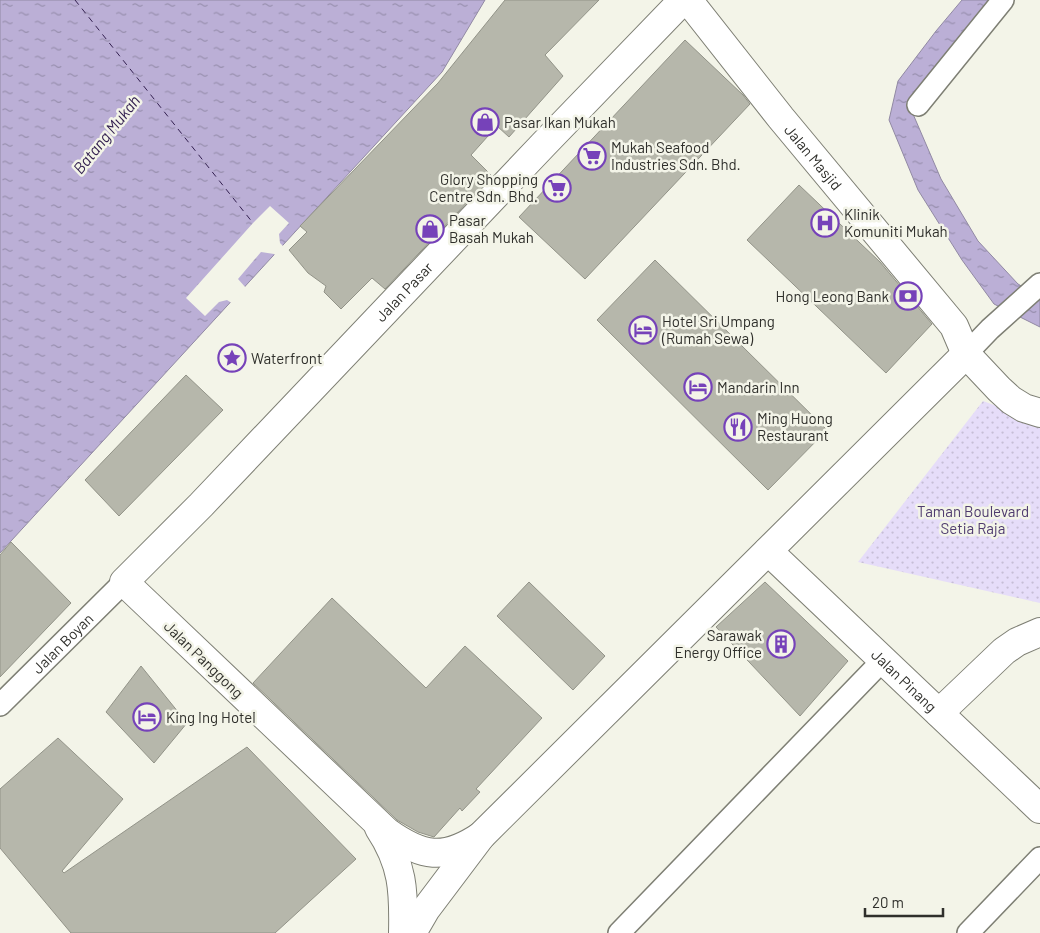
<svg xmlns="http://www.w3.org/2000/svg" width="1040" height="933" font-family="Barlow,sans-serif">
<defs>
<pattern id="park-dots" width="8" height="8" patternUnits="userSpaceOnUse" patternTransform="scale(1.25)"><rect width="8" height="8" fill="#e6ddf9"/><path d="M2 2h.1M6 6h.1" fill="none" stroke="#c6bed6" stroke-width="1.8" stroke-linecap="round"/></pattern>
<pattern id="water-ripples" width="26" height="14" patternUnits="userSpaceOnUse" patternTransform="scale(1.25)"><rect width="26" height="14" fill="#bbafd6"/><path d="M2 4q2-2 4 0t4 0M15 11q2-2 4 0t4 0" fill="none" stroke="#988fae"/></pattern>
</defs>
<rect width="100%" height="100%" fill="#f3f4e8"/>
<polygon fill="url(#park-dots)" points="983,401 1040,422 1040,603 858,562"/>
<g fill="url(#water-ripples)" stroke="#9189a3">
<polygon points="0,0 485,0 442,72 0,553"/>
<polygon points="962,0 990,0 913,114 941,179 978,241 1018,284 1040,297 1040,327 994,304 962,260 918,190 889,120 898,81 936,31"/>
</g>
<polygon fill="#f3f4e8" points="270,206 289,223 279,234 280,243 284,247 276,256 274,254 261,252 238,279 246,288 233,304 227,300 219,302 205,316 186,298 253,223"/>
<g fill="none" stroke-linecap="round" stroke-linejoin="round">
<polyline stroke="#332050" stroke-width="1" stroke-dasharray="6 5" stroke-linecap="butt" points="75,0 253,223"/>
</g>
<g fill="#b6b7ab" stroke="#929388">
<polygon points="505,0 599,0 545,55 563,76 509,137 497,126 471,155 492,176 385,289 372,278 341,309 324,292 326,286 308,273 289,250 307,232 300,226 438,83"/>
<polygon points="685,40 743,95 750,104 585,279 519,217"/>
<polygon points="799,185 880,262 932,324 886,373 747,240"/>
<polygon points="655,260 827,430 768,490 597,320"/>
<polygon points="186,375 223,410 119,516 85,480"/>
<polygon points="11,542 71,603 0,677 0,555"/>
<polygon points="529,582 605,656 573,690 497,616"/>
<polygon points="765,582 848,661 800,716 716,627"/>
<polygon points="332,598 426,688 465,646 542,718 476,789 480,792 462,811 460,808 434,837 418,832 397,820 253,683"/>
<polygon points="141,666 187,723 154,763 106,712"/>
<polygon points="58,738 123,799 62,871 64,873 247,747 356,859 275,933 71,933 0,848 0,789"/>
</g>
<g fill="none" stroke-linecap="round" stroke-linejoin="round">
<g stroke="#7e7f74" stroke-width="24">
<g id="street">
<polyline points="918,105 1003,0"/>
<polyline points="966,354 990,329 1040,284"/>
<path id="s1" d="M 0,705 L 124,582"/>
<polyline points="619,933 883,660"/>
<polyline points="968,933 1040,858"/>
</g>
</g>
<g stroke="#7e7f74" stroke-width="30">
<g id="secondary">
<path id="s2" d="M 688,0 L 781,118 L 954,326 L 966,354 L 999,389 L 1011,400 L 1024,408 L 1040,413"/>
<path id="s3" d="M 768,551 L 1040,809"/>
<polyline points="939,713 1004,651 1017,642 1040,632"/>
<path d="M 379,828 C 403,864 404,891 403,933"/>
<path id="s4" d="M 481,836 C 444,861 422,857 387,832 L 124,582 L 201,505 L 543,145 L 683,0"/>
<polyline points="412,933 426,909 481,836 966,354"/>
</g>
</g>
<use href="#street" stroke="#fff" stroke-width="21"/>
<use href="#secondary" stroke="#fff" stroke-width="28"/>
</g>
<defs>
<g id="shop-ring" transform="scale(1.4375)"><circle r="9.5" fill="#f3f4e8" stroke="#7642b9" stroke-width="1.5"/><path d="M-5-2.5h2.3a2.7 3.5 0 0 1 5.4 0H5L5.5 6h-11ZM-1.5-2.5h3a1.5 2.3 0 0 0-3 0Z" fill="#7642b9"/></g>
<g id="supermarket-ring" transform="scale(1.4375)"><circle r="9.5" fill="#f3f4e8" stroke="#7642b9" stroke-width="1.5"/><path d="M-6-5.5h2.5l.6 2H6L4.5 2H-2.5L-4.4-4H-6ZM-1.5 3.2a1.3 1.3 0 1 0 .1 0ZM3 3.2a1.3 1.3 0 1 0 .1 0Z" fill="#7642b9"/></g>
<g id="hospital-ring" transform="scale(1.4375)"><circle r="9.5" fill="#f3f4e8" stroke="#7642b9" stroke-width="1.5"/><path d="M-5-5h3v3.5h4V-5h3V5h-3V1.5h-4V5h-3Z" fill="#7642b9"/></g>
<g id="bank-ring" transform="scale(1.4375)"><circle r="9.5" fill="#f3f4e8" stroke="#7642b9" stroke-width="1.5"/><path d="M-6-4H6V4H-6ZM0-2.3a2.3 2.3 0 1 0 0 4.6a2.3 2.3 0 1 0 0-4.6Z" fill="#7642b9"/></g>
<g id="hotel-ring" transform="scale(1.4375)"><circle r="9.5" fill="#f3f4e8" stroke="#7642b9" stroke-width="1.5"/><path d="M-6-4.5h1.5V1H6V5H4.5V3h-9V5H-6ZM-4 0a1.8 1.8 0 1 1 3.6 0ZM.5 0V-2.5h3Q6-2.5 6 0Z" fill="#7642b9"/></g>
<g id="sight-ring" transform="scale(1.4375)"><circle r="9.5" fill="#f3f4e8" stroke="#7642b9" stroke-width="1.5"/><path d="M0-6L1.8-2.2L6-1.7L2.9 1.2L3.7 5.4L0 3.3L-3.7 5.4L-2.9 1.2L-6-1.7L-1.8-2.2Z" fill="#7642b9"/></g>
<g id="restaurant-ring" transform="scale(1.4375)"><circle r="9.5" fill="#f3f4e8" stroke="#7642b9" stroke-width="1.5"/><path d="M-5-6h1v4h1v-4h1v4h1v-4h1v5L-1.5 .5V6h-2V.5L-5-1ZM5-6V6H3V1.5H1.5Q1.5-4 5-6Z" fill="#7642b9"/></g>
<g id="building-ring" transform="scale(1.4375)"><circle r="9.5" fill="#f3f4e8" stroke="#7642b9" stroke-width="1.5"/><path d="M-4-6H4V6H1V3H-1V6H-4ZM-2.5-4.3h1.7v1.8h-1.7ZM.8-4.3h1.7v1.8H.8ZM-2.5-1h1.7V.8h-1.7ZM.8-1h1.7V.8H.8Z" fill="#7642b9"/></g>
</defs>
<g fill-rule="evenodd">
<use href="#shop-ring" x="485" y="122"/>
<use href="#supermarket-ring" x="592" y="156"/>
<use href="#supermarket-ring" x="557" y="188"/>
<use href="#hospital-ring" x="825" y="223"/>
<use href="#shop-ring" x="430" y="229"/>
<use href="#bank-ring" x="908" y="296"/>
<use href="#hotel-ring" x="643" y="330"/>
<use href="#sight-ring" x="232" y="358"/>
<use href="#hotel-ring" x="698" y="387"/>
<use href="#restaurant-ring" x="738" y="427"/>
<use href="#building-ring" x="781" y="644"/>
<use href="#hotel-ring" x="147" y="717"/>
</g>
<g text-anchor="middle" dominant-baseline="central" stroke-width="5" stroke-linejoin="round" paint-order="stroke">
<g font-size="15" fill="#2f2f2b" stroke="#f3f4e8" text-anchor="start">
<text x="504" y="122">Pasar Ikan Mukah</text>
<text x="611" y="147">Mukah Seafood<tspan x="611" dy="17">Industries Sdn. Bhd.</tspan></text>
<text x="538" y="179" text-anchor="end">Glory Shopping<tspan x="538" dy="17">Centre Sdn. Bhd.</tspan></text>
<text x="844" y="214">Klinik<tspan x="844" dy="17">Komuniti Mukah</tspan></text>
<text x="449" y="220">Pasar<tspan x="449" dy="17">Basah Mukah</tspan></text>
<text x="889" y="296" text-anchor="end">Hong Leong Bank</text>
<text x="662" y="321">Hotel Sri Umpang<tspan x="662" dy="17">(Rumah Sewa)</tspan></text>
<text x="251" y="358">Waterfront</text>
<text x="717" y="387">Mandarin Inn</text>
<text x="757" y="418">Ming Huong<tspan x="757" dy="17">Restaurant</tspan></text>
<text x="762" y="635" text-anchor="end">Sarawak<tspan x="762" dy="17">Energy Office</tspan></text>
<text x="166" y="717">King Ing Hotel</text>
</g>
<g font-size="15" fill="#2f2f2b" stroke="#f3f4e8">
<text stroke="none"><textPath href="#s2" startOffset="201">Jalan Masjid</textPath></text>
<text stroke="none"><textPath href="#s4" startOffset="869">Jalan Pasar</textPath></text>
<text stroke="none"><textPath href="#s1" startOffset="88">Jalan Boyan</textPath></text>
<text transform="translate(204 659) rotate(44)">Jalan Panggong</text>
<text stroke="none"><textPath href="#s3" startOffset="188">Jalan Pinang</textPath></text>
</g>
<g font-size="15" fill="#4f3b6f" stroke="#f3f4e8">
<text x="973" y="511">Taman Boulevard<tspan x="973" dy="17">Setia Raja</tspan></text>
</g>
<g font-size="16" font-style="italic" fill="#332050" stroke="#f3f4e8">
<text transform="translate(106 134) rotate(-51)">Batang Mukah</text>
</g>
</g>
<path d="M865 908v8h78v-8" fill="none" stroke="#2f2f2b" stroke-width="2.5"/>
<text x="872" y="908" font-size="15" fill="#2f2f2b" stroke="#f3f4e8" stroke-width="4" paint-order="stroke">20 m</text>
</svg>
